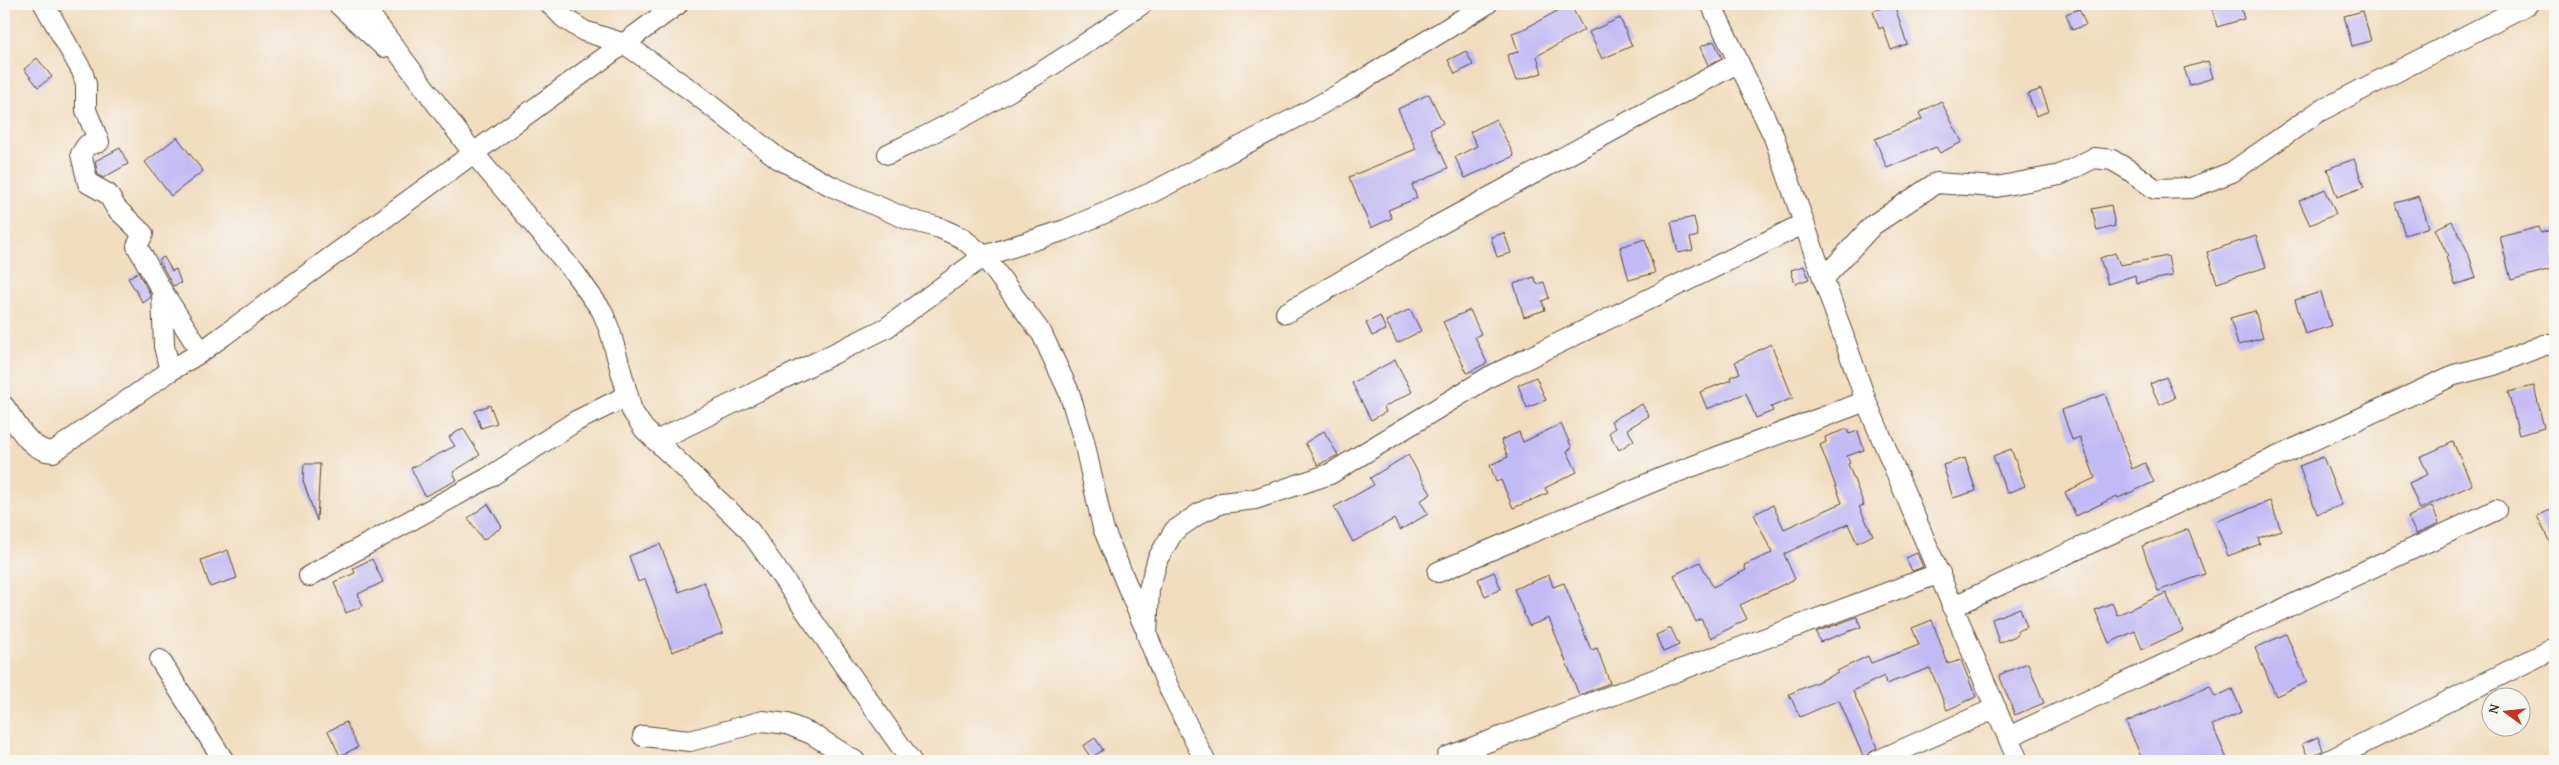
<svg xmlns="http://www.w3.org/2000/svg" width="2559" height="765" font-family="'Gentium Book Plus',serif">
<rect width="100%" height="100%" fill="#f6f6f2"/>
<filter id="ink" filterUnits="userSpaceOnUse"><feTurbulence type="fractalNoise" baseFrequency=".02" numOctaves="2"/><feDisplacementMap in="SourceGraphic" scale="10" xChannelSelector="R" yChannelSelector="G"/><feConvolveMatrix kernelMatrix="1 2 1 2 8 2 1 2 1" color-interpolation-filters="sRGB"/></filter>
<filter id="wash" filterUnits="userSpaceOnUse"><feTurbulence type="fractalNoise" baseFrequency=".0096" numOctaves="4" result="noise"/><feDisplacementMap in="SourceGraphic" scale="20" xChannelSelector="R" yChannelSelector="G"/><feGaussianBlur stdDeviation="1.12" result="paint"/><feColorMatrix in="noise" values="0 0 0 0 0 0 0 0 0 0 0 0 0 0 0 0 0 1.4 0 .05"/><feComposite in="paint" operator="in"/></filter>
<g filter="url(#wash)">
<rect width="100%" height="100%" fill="#f1ddbe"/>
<g id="blocks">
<g fill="#c2baf4">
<polygon points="1570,4 1584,30 1537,56 1542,73 1516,81 1507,55 1518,52 1512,33 1524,29"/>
<polygon points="1894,4 1907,44 1891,50 1883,27 1879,29 1873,11"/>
<polygon points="2211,4 2240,4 2244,19 2217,27"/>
<polygon points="2079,9 2086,25 2072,30 2066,14"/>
<polygon points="2363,11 2371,41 2352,46 2344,16"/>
<polygon points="1620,18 1632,46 1602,59 1589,32"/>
<polygon points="1714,41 1722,58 1708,65 1700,47"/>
<polygon points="1466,51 1473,65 1455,74 1448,60"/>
<polygon points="37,58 52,77 38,87 24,69"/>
<polygon points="2208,61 2213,78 2190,85 2184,68"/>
<polygon points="2041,89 2049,111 2036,116 2028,94"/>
<polygon points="1429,94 1443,123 1430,129 1448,168 1412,185 1417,198 1388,210 1392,218 1371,228 1349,177 1416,149 1398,109"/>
<polygon points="1941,101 1962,142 1940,153 1936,147 1887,168 1875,139 1922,119 1919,113"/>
<polygon points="1496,119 1514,156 1465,178 1455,157 1477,146 1470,132"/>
<polygon points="177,137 203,171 171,196 145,162"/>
<polygon points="120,148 128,164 103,178 98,175 95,161"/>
<polygon points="2354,159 2364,187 2337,197 2327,169"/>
<polygon points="2325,189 2336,214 2310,225 2299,201"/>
<polygon points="2419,196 2429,227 2405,235 2395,203"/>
<polygon points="2111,205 2115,226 2097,231 2092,209"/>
<polygon points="1694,217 1698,236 1690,238 1693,250 1678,253 1671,222"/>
<polygon points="2452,221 2468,252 2476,278 2455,285 2446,257 2448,256 2435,229"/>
<polygon points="2539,227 2541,233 2555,229 2555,268 2511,280 2500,237"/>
<polygon points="1504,233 1511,253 1497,257 1491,237"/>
<polygon points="2256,236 2266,267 2217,283 2207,252"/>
<polygon points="1645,239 1655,273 1629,280 1620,247"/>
<polygon points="2115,253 2120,265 2168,256 2172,276 2136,283 2135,275 2108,284 2100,258"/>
<polygon points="164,257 172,271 176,269 181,283 173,286 159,260"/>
<polygon points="1804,266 1809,279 1795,284 1791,270"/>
<polygon points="138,272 150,294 150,298 143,303 128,278"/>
<polygon points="1534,277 1537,284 1544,282 1549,298 1542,301 1545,310 1524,317 1514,284"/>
<polygon points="2321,292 2331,326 2305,334 2295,300"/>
<polygon points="1410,309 1421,331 1397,343 1386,321"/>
<polygon points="1470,310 1481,334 1475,337 1487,363 1467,373 1443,322"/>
<polygon points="2255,311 2263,338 2238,345 2230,318"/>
<polygon points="1380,316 1386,330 1372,336 1366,323"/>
<polygon points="1771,344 1793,398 1771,407 1773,411 1756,418 1746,393 1707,409 1700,392 1731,380 1730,377 1740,373 1735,362"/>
<polygon points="1395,360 1412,392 1384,407 1386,412 1371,420 1352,383"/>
<polygon points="1536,377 1546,400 1527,408 1518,385"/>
<polygon points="2166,377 2175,398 2160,405 2150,384"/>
<polygon points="2534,386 2544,428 2519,435 2508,392"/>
<polygon points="2105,394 2132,469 2145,463 2154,482 2118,498 2117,496 2076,516 2065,492 2095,478 2080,437 2072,440 2062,410"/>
<polygon points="1642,404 1649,416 1627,429 1634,440 1619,450 1609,433 1615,428 1611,421"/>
<polygon points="490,405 497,423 481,428 475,411"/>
<polygon points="1561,424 1572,448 1567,451 1577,472 1545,488 1548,493 1513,508 1501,480 1496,482 1490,465 1508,457 1501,440 1519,432 1523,442"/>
<polygon points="463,428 480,455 453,472 457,480 425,496 411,468 455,446 449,437"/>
<polygon points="1847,429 1849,434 1858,431 1864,450 1847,456 1850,463 1848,464 1864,505 1859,507 1873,535 1857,543 1848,524 1784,554 1795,579 1740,605 1747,619 1711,638 1701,619 1696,622 1674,575 1700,562 1713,587 1746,570 1744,565 1772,553 1754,514 1773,505 1784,529 1842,503 1820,445 1826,442 1825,437"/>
<polygon points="1324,431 1338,455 1318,465 1305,443"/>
<polygon points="2453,442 2472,485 2420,509 2409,483 2428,474 2420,457"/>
<polygon points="2011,449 2025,486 2007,493 1993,456"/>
<polygon points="1408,455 1431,494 1420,501 1428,514 1400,530 1394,519 1353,542 1334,507 1374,485 1370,478"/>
<polygon points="2323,457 2342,505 2317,514 2299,466"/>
<polygon points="1965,458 1976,491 1953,498 1943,465"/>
<polygon points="304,464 320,464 317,521 303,481"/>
<polygon points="2270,501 2281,530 2258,538 2260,544 2228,556 2215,522"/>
<polygon points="488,504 502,527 483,540 468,518"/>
<polygon points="2432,506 2439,523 2416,534 2408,517"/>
<polygon points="2555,508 2555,553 2537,516"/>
<polygon points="2188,529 2205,574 2158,591 2142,546"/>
<polygon points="660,544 679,592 704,582 723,633 672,652 645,579 638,582 629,556"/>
<polygon points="228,550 237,578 210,587 201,560"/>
<polygon points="1917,553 1923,567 1912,571 1906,558"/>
<polygon points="372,559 383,582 358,594 363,606 346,613 334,582 355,573 353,568"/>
<polygon points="1494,572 1501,589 1485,596 1478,579"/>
<polygon points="1549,575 1553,587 1564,583 1591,650 1597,648 1610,683 1579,695 1549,618 1529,626 1514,589"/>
<polygon points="2166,593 2183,631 2142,649 2135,631 2109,643 2095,610 2112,603 2117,615"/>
<polygon points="2020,608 2027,627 2017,631 2018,635 1999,643 1992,619"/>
<polygon points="1857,617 1861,627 1820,642 1816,632"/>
<polygon points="1932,620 1948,664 1961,660 1976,697 1947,710 1930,668 1886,684 1884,676 1853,691 1877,748 1868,754 1865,761 1839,700 1800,717 1789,694 1838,673 1837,671 1868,656 1871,663 1919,645 1912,628"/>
<polygon points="1671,628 1679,645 1663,652 1656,635"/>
<polygon points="2286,634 2307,682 2276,696 2255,648"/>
<polygon points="2028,663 2044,703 2015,715 1999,675"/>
<polygon points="2210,686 2215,697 2232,689 2242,712 2212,725 2228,761 2143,761 2126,722"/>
<polygon points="346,722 358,747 340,756 328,731"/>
<polygon points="2318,737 2323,750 2309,759 2302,744"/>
<polygon points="1095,738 1103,750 1091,758 1083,746"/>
</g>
</g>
</g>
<g filter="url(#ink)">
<use href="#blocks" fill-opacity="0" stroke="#564536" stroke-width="1"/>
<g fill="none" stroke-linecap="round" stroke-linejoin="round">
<g stroke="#564536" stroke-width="22">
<g id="minor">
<polyline points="44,4 82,71 86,84 86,110 99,142 87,145 81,154 88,183 108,194 116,208 143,234 137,246 162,291 201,352"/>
<polyline points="338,4 384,47"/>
<polyline points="362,4 474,154 574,272 602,311 610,331 632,411 644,429 749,530 911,761"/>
<polyline points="550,4 564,18 584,31 625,44 692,91 779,159 831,186 884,209 907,219 940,228 962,238 984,256 1042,334 1069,392 1084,441 1103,528 1144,626"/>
<polyline points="1711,4 1774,137 1866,401 2018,761"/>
<path d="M 888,154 C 978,113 1063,62 1142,4"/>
<polyline points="1823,279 1873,225 1936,183 1996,187 2060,175 2094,158 2112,160 2129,170 2155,189 2191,188 2232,172 2318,112 2528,4"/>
<polyline points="162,293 164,346 170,371"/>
<polyline points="1286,313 1435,227 1737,63"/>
<path d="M 4,406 C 17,424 29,451 53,452 L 170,371 L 201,352 L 678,4"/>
<polyline points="656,441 886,328 984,256 1065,230 1151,193 1309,111 1350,88 1487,4"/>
<polyline points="1438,572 1664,477 1866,401"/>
<polyline points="309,576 488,478 576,421 627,396"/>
<polyline points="1952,607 2454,375 2494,365 2544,345 2555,345"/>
<polyline points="160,660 224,761"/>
<polyline points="643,736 690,741 763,721 787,724 812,734 855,761"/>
<polyline points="2008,737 2496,510"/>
<polyline points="1205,761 1166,682 1147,635 1149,589 1158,558 1174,531 1200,513 1222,503 1255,499 1330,474 1489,377 1803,224"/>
<polyline points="1452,761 1447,757 1940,573"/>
<polyline points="1877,761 1996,708"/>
<polyline points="2328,761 2555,648"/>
</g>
</g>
<use href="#minor" stroke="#fff" stroke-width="20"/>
</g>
</g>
<rect width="2559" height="765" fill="none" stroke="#f6f6f2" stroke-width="20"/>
<g transform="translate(2506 712) rotate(285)"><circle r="24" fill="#f6f6f2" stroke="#aba49d"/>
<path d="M0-4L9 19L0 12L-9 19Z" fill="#c8321e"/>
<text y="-8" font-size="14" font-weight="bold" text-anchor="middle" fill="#3b2a1e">N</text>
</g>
</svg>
